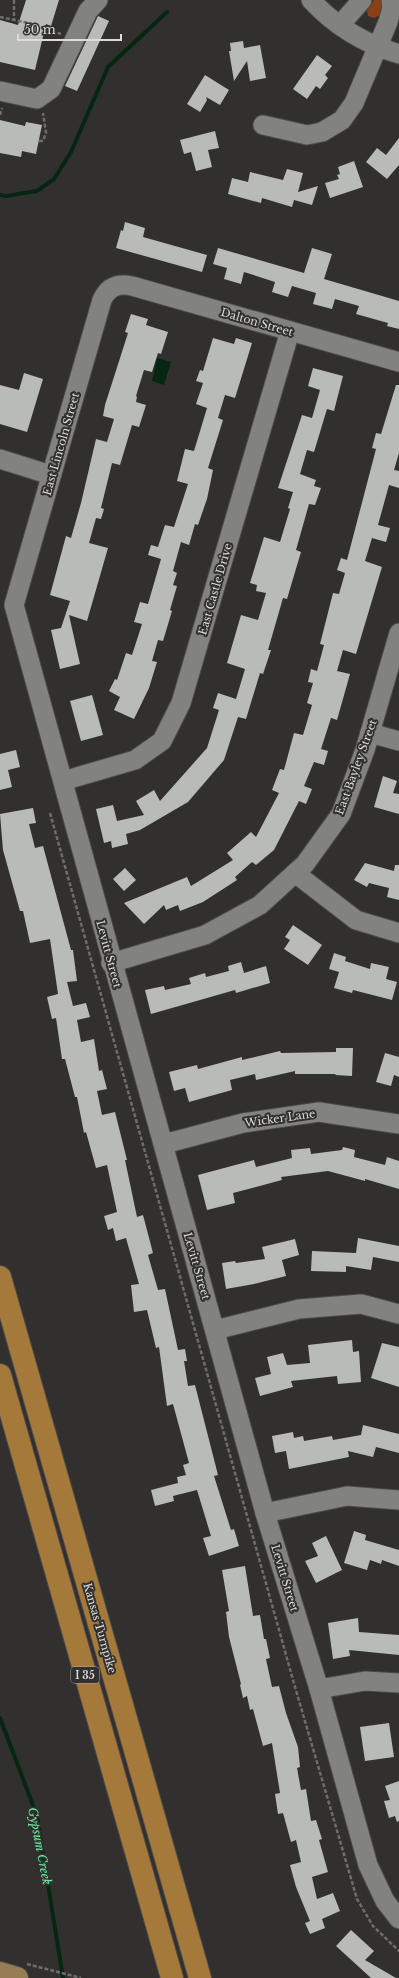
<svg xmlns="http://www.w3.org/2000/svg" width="399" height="1978" font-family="'Libre Baskerville',serif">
<rect width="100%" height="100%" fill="#31302e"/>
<polygon fill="#884015" points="374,0 381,0 384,5 380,15 374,18 368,16 367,11"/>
<polygon fill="#062614" points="157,358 171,362 164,385 152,381"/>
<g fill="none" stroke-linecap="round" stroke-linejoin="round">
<g stroke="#062614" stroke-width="4">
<polyline points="0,195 6,196 37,191 54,179 71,152 108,67 167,12"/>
<polyline points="0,1718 37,1816 63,1978"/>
</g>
</g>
<g fill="#b9bbb8">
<polygon points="26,0 59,0 51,26 46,24 35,70 0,62 0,20 18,25"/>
<polygon points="98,16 109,21 77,91 65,86"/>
<polygon points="243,41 244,48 260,45 266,78 250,81 247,61 234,81 229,51 231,51 230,43"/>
<polygon points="317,55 332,66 325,75 328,78 320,89 316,86 307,99 293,89"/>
<polygon points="205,75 229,90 220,105 206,97 207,100 200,112 187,104"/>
<polygon points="0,120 25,126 26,122 42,125 36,154 22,151 21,157 0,153"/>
<polygon points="215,131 219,148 208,150 212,167 196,171 191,152 184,154 180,140"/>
<polygon points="399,138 399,165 387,179 366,162 377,148 386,155"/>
<polygon points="354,161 363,187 330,198 325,183 339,179 337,175 340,174 338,167"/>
<polygon points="287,169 303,173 298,192 318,186 312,205 294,200 292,207 262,198 261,203 228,194 232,178 248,182 250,172 283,180"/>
<polygon points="125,222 145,228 143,237 207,255 202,272 116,248 121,230 123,231"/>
<polygon points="218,248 304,273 312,248 332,254 324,279 399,301 399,329 387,326 388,323 356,314 359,306 335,299 332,309 313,304 316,293 292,286 288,297 272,292 275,282 244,272 241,284 224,279 227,268 213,264"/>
<polygon points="131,314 148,319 146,325 168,332 161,354 158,353 152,372 144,370 136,396 137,397 136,402 146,405 139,427 132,425 120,465 112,463 101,508 104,509 101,519 96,518 89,543 108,548 87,621 69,615 80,664 60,669 51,630 61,628 70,601 50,595 66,536 71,538 81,503 96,439 107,442 114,419 103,416 105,405 128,333 125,332"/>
<polygon points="213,338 234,344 236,338 252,343 235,398 225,395 218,418 223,420 208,468 213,470 207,499 198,525 195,524 189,545 181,542 173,571 177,573 173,585 177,586 170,610 172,611 163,641 158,640 152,661 157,662 149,688 134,719 114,710 120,697 109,691 115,679 117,680 126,653 132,655 142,624 134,622 140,602 148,604 161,559 148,555 151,545 158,547 165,525 174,527 188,484 177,481 185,449 194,451 207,408 196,404 203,383 196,381 200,370 203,371"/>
<polygon points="313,368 343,376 334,411 327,409 314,452 307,450 300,474 316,480 314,486 321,488 315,505 309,504 296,550 301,552 287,599 283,598 268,650 271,650 263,674 260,673 246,719 238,717 224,760 188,802 140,830 126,834 128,844 112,848 111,841 104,843 96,809 113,805 117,821 144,815 136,801 154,790 160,801 207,748 219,710 213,708 218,693 236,699 245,669 227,663 241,615 258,620 266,593 256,591 257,585 250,583 264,537 280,542 290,509 288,508 293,492 278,488 302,415 312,418 320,390 308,386"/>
<polygon points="24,373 43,379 27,432 0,424 0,385 19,390"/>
<polygon points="396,385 399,385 399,453 394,470 399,471 399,488 389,485 378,525 390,528 386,542 372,538 365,561 382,567 356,654 343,650 337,671 350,674 337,720 331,718 321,749 328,751 324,765 314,762 304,786 312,789 306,804 299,801 274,850 256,865 252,862 235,877 237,880 203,902 180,911 178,905 166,910 164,905 144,924 124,903 187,877 191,886 233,860 227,853 251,832 256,837 279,793 272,790 280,769 284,770 294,733 303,735 312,705 307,703 313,683 308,682 311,669 317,671 324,645 320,644 333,593 339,594 345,573 337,570 341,558 347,560 376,449 372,448 376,433 381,434"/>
<polygon points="92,695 103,735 81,741 70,701"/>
<polygon points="16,750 20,767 8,770 12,787 0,790 0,754"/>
<polygon points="383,776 397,781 393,793 399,794 399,814 374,807"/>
<polygon points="33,808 36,823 29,824 35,848 43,846 71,950 73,950 77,981 67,982 73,1006 86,1003 90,1017 77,1020 81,1042 94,1039 99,1071 102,1070 107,1089 97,1091 102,1115 115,1112 127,1160 125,1160 137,1217 143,1215 153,1253 148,1255 158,1290 165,1289 178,1350 185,1349 187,1361 184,1361 188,1386 195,1385 218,1475 214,1476 231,1530 234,1529 239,1546 209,1556 203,1538 211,1536 197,1490 173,1496 174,1501 155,1506 151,1490 178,1483 177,1477 186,1475 183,1465 189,1463 173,1404 167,1406 159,1347 156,1348 147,1310 134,1312 131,1285 139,1284 126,1238 116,1241 113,1228 108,1230 104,1216 117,1212 107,1165 96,1168 86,1132 84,1133 77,1097 75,1097 65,1059 62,1059 56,1018 52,1019 47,997 58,994 50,939 30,943 23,911 20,911 3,850 0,814"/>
<polygon points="365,863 394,871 395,865 399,865 399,900 387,897 389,888 369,883 367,887 354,880"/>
<polygon points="125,868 136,880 124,891 113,879"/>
<polygon points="293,925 322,945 308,965 284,949 290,940 285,937"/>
<polygon points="334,953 346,957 345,961 370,969 371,963 389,967 386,979 397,982 392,1000 353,990 352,993 334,988 339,972 329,969"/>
<polygon points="241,962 244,973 266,966 270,983 236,993 235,990 151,1014 145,990 164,986 165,990 191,984 189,978 205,973 206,977 229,971 228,966"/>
<polygon points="336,1048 353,1048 352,1076 335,1075 336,1074 295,1074 295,1071 256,1080 255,1074 230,1080 232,1090 189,1102 185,1088 174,1091 169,1072 197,1065 198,1069 242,1057 242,1060 280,1051 281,1053 336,1052"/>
<polygon points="385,1053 399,1057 399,1077 394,1075 391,1086 376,1082"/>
<polygon points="343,1147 355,1150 354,1157 385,1165 387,1157 399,1161 399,1189 365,1179 365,1181 328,1171 281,1177 282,1180 233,1193 235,1203 207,1210 198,1175 254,1160 256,1167 292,1158 291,1150 310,1148 311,1154 342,1150"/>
<polygon points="358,1238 399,1246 399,1262 373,1257 371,1270 346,1266 346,1272 311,1271 312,1251 356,1253"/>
<polygon points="295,1239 299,1255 282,1260 286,1276 254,1284 226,1289 222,1263 235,1261 236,1263 265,1259 262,1247"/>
<polygon points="352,1340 353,1352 359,1351 361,1382 338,1384 337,1376 291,1381 293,1387 260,1396 255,1378 271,1374 267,1357 283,1353 287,1365 310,1363 308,1345"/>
<polygon points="382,1343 399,1347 399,1387 371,1378"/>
<polygon points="363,1425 399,1434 399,1453 376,1447 373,1457 348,1451 349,1457 289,1469 286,1451 275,1453 272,1436 293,1432 294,1438 303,1436 304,1441 332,1436 333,1440 361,1435"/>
<polygon points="354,1531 366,1535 365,1540 399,1550 399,1566 382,1560 381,1564 370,1560 367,1570 344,1563"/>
<polygon points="326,1536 342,1570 316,1583 305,1561 318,1556 312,1543"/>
<polygon points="245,1566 253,1616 260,1615 264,1639 266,1639 270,1658 266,1659 272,1687 279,1686 286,1713 298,1747 300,1767 297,1768 301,1790 306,1789 311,1821 316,1820 322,1839 319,1840 328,1872 312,1877 317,1899 333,1893 340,1911 322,1919 325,1928 310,1934 305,1923 310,1921 296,1887 290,1865 301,1862 296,1840 291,1842 283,1813 278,1814 275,1794 280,1793 272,1743 263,1746 253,1709 250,1710 247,1696 243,1698 240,1685 241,1684 229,1637 226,1612 229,1611 222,1570"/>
<polygon points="358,1618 359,1632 399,1635 399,1655 349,1650 350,1656 333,1659 328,1623"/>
<polygon points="389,1723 394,1757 365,1761 360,1727"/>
<polygon points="399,1781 399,1821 397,1822 395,1816 389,1818 384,1801 390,1800 385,1786"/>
<polygon points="351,1930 374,1951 365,1960 396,1978 371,1978 336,1946"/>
</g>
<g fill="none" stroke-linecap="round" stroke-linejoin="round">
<g stroke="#4c4b49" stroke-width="21">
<g id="minor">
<path d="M 311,0 C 335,26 365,44 399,54"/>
<polyline points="340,25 362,0"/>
<polyline points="0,91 37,99 51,89 88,11 98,0"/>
<polyline points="263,125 307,135 322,132 342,120 354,103 388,22 392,8 391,0"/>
<path d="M 399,362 L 132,286 C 118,283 108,287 102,300 L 14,605 L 265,1513 L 319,1689 L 368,1865 L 385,1901 L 399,1919"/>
<polyline points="0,459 51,475"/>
<polyline points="370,733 399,741"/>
<polyline points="63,781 135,760 162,741 181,703 290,331"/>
<polyline points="295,873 356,920 399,933"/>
<polyline points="111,963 205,935 260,905 305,864 341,814 365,750 399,633"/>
<polyline points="164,1144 243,1123 319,1112 399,1124"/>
<polyline points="215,1330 299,1309 361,1304 399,1314"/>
<polyline points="265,1513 347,1496 399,1500"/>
<polyline points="319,1689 365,1681 399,1683"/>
</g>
</g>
<g stroke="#4c4b49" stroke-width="24">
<polyline id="major" points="0,1973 17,1978"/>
</g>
<g stroke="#4c4b49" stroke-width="24">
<g id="highway">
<polyline points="0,1277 200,1978"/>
<polyline points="0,1375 172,1978"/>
</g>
</g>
<g stroke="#6e6d6b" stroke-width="2.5" stroke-dasharray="4 2" stroke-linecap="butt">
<polyline points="14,0 14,19"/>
<polyline points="0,17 28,23 61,34"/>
<polyline points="0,115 2,108"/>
<polyline points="39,141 43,141 46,133 43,113"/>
<polyline points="50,813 295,1687 357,1899 373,1926 399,1951"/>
<polyline points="27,1964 81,1978"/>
</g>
<use href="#minor" stroke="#82827f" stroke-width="19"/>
<use href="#major" stroke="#977d55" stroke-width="22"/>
<use href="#highway" stroke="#a57939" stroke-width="22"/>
</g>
<g text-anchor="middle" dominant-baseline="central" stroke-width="4" stroke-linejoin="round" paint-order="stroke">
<rect fill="#31302e" stroke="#a9a8a6" stroke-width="1" x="71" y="1667" width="28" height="16" rx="3"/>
<g font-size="10" font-weight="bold" fill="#dcdcda">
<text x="85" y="1675">I 35</text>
</g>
<g font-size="11" fill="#dcdcda" stroke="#31302e">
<text transform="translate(257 322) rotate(16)">Dalton Street</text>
<text transform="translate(61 444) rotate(-74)">East Lincoln Street</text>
<text transform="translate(215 589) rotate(-74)">East Castle Drive</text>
<text transform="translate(356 767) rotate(-70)">East Bayley Street</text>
<text transform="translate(109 954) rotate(75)">Levitt Street</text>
<text transform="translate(280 1118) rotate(-8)">Wicker Lane</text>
<text transform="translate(197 1266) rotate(74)">Levitt Street</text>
<text transform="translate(285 1578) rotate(73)">Levitt Street</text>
<text transform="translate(100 1628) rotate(74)">Kansas Turnpike</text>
</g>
<g font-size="12" font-style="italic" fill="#6aec9e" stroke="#31302e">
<text transform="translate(40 1846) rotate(79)">Gypsum Creek</text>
</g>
</g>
<path d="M18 34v6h103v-6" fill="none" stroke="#dcdcda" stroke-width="2"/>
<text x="24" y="34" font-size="12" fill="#dcdcda" stroke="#31302e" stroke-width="3" paint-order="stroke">50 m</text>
</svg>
